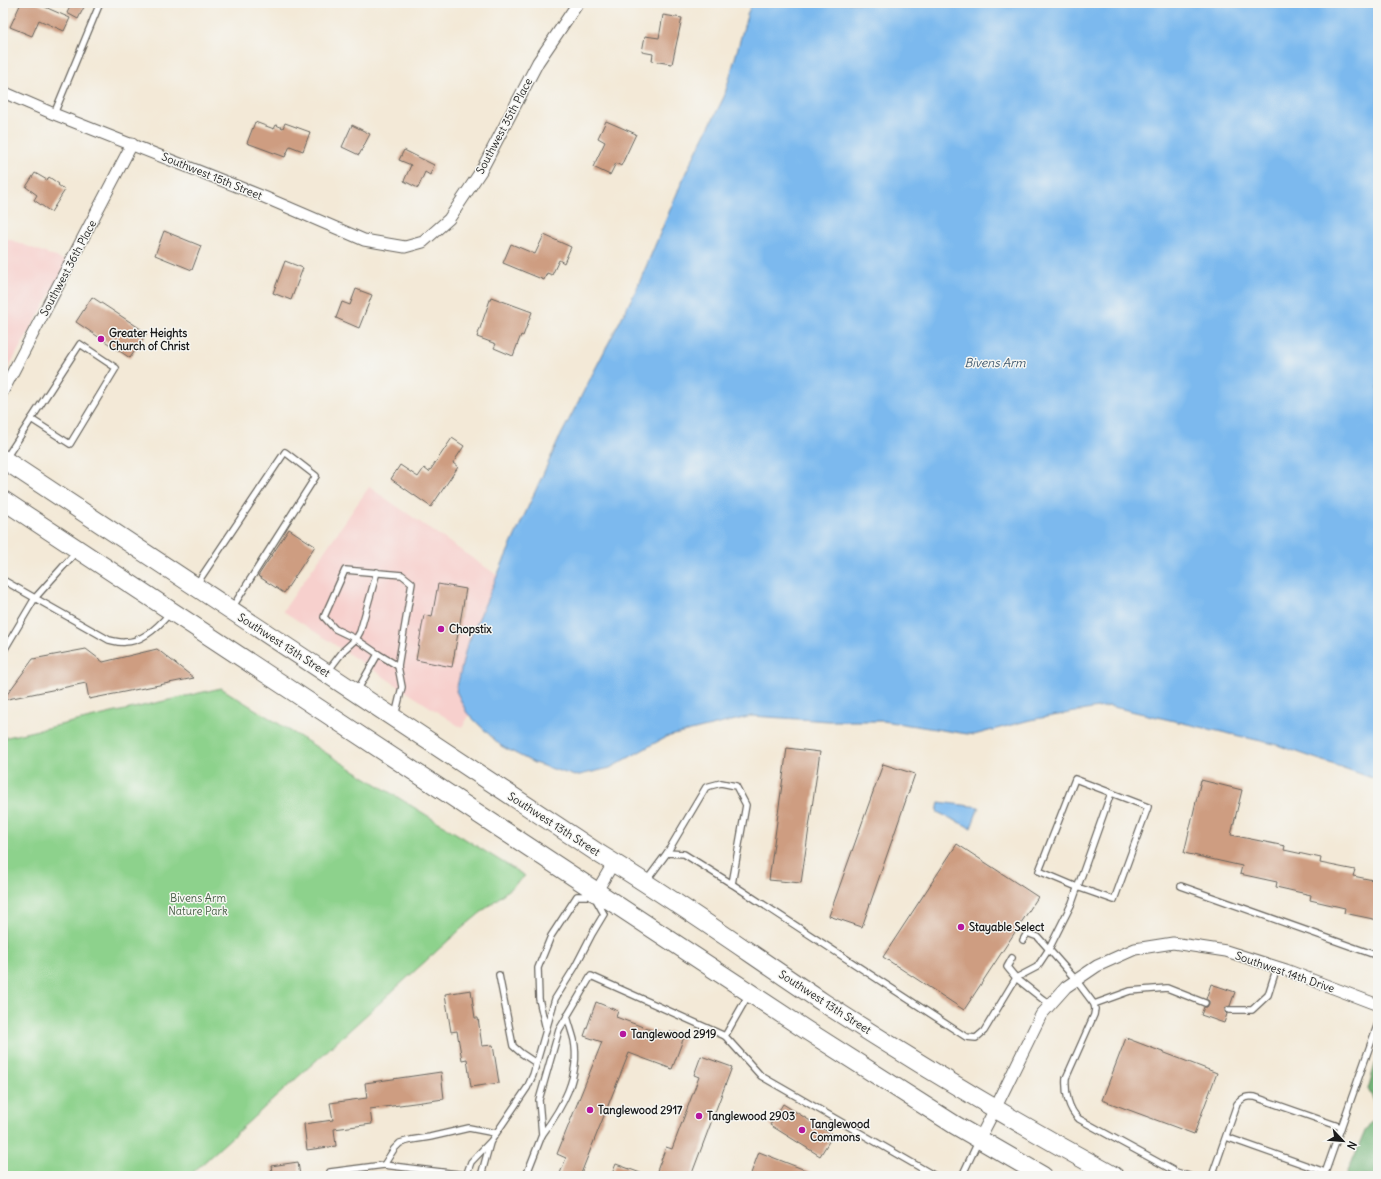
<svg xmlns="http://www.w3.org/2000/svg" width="1381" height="1179" font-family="Delius,sans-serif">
<rect width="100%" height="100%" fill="#f6f6f2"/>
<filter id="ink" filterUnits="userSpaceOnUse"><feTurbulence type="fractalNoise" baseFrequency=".025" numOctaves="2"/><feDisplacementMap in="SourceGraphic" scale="8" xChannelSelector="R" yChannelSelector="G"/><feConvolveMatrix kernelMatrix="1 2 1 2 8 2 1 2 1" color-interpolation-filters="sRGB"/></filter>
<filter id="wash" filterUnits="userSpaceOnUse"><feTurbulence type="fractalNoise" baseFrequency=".012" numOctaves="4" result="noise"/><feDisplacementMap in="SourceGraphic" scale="16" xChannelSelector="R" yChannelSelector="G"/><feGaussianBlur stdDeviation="0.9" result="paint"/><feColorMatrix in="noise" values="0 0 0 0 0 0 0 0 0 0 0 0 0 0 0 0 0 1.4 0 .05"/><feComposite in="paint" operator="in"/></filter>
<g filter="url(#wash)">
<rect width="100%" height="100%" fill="#f3e9d7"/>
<g fill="#f7d0cd">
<polygon points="3,237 69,262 3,377"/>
<polygon points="369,487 520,591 474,707 462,728 283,611"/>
</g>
<polygon fill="#8dd28c" stroke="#547754" points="221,688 525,876 461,929 189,1176 3,1176 3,738"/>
<polygon fill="#72b478" stroke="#47684a" points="1378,1054 1378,1176 1346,1176 1365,1131 1375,1116 1374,1101 1368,1089"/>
<g fill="#7bb9ee" stroke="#4c6a85">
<polygon points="752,3 1378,3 1378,780 1274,744 1109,706 1030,720 974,735 883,721 829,721 752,716 666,737 610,768 575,776 534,763 501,746 467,713 456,691 466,648 504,560 559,439 637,288 686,172 724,97 748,12"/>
<polygon points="939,802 979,807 971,828 937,812"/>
</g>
<g id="blocks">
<g fill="#ce9d81">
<polygon points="21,3 36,3 70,18 64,31 39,20 32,36 10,27"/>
<polygon points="72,3 86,3 78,19 67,13"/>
<polygon points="663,15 682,18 672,64 652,61 653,54 642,52 645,36 659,38"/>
<polygon points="606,121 636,134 621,166 616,163 610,175 593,167 605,142 598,138"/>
<polygon points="255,122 274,129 276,125 283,128 285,123 310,132 303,151 290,146 285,157 247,143"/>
<polygon points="352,125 370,134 359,155 342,147"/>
<polygon points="404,150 434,165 430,175 425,172 418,188 404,181 411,165 399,160"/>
<polygon points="35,173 47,180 49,177 59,184 58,185 65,190 51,212 34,200 37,195 26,187"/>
<polygon points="164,231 201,246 192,270 155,255"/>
<polygon points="544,235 571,247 564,263 559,260 552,275 547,273 544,280 503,263 511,244 535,254"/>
<polygon points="285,261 303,268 291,300 273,293"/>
<polygon points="356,289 372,295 359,328 336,318 342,302 350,305"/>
<polygon points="92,297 147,333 130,358 76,322"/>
<polygon points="491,297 532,312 523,336 521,335 513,356 494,348 496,344 477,337"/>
<polygon points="452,438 464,446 453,463 458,467 431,507 391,479 400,465 418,477 424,468 429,472"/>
<polygon points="289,529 315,546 284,593 258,576"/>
<polygon points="438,584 466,589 452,667 416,660 424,615 432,617"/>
<polygon points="86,649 103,662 157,649 194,678 89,699 86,683 3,700 33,659"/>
<polygon points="787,748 820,752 801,883 769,880"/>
<polygon points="883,764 915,774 862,927 829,916"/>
<polygon points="1201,780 1242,790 1231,835 1285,846 1284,850 1321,858 1320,863 1355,870 1353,876 1378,881 1378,920 1344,913 1345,908 1310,900 1311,895 1276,887 1277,882 1240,874 1242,866 1184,853"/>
<polygon points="957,844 1038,897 964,1010 883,957"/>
<polygon points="1211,984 1235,992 1230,1006 1225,1008 1225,1012 1227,1014 1224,1023 1201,1015 1204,1007 1207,1007 1209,1004 1209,1001 1206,999"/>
<polygon points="471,990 475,1018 478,1018 482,1046 493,1045 499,1083 471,1087 467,1059 462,1060 457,1031 451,1032 445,994"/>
<polygon points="596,1002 618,1011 616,1017 667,1036 669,1031 684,1037 672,1069 629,1053 580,1176 559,1176 566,1158 557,1154 602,1042 584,1036"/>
<polygon points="1126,1038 1217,1073 1194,1134 1102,1100"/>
<polygon points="701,1056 732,1067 691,1176 655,1176 666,1147 672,1149 699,1077 694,1075"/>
<polygon points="441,1072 444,1099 370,1109 372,1124 334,1129 336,1146 307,1150 304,1124 333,1120 330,1103 367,1098 365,1083"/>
<polygon points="783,1104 833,1135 820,1156 770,1125"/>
<polygon points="759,1152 818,1175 818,1176 750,1176"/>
<polygon points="298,1162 300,1176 273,1176 271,1166"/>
<polygon points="616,1164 646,1175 646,1176 611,1176"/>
</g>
</g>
</g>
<g filter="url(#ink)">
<use href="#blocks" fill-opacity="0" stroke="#67645d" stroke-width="1"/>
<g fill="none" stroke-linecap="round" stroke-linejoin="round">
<g stroke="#67645d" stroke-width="8">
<g id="lane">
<polyline points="54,114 100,3"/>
<polyline points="6,458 80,344 116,368 70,444 31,419"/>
<polyline points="377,572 360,632 356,639 335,629 324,617 345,570 402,575 412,583 398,666 402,687 395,716"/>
<path d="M 3,580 L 109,640 C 114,641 120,643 125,642 C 143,642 159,626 170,613"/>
<polyline points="196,585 285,452 316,476 232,608"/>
<polyline points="3,652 35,598 77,551"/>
<polyline points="378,654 398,666"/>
<polyline points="328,671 344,650 356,639 378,654 357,691"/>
<polygon points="1075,779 1148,807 1114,900 1077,887 1039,871"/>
<polyline points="667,853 706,787 721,783 736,786 746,805 732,884"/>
<polyline points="647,880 667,853 684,854 732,884 966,1037 976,1038 984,1031 1016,978 1037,967 1049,949 1072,903 1111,793"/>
<polyline points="1181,886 1378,956"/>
<path d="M 1023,940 L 1027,933 L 1038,937 L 1076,980 L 1094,1004 L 1095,1009 L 1094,1015 L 1066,1078 C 1065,1092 1068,1109 1079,1119 L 1176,1172 L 1189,1176"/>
<polyline points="1012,958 1007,967 1016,978 1050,1005"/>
<polyline points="499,975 513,1046 521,1053 536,1063"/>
<polyline points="1094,1004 1130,991 1167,988 1205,1003"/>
<polyline points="1229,1010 1252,1010 1268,995 1277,967"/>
<polyline points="725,1036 749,994"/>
<path d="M 542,1135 C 562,1108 581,1076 574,1040 C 572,1032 569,1024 567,1016"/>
<polyline points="1226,1137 1325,1172"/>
<polyline points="384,1165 466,1175"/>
<polyline points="330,1172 384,1165 394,1149 400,1143 411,1140 430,1137 469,1128 495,1133"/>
<polyline points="466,1176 471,1162 491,1141 527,1088 533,1075 555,999 575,967 592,934 604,914 594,896 577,896 551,936 538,968 539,999 546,1029"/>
<polyline points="481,1176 490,1143"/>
<polyline points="526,1176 542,1135 539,1100 559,1030 591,976 725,1036 761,1076 935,1176"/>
<polyline points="962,1176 978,1142"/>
<path d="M 1212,1176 L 1237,1104 C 1243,1097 1247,1096 1255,1097 L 1341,1127"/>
<polyline points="1324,1176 1378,1023"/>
</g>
</g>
<g stroke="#67645d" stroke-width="13">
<g id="street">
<polyline points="3,92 54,114 264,197 364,240 405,247 423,242 449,219 481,171 538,62 578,3"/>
<polyline points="3,391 132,144"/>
<polyline points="594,896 614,862"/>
<polyline points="979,1140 995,1109 1041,1015 1066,987 1097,966 1135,949 1173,943 1226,951 1286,970 1378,1005"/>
</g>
</g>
<g stroke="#67645d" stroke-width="20">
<g id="primary">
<path d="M 3,459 L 601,855 C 677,901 749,953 824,1003 C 918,1064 1015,1122 1114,1176"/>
<polyline points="3,500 806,1030 955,1125 1043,1176"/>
</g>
</g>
<use href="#lane" stroke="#fff" stroke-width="5.5"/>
<use href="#street" stroke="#fff" stroke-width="11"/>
<use href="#primary" stroke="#fff" stroke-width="18"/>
</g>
</g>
<g fill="#b5179e" stroke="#f6f6f2" stroke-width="1.5">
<circle cx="101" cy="339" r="4"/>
<circle cx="441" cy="629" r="4"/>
<circle cx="961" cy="927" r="4"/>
<circle cx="623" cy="1034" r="4"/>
<circle cx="590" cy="1110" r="4"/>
<circle cx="699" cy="1116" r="4"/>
<circle cx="802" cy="1130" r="4"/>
</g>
<g text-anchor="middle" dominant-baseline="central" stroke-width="3" stroke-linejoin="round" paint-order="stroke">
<g font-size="11" fill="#1c1c1c" stroke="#f6f6f2">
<text transform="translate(504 126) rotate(-62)">Southwest 35th Place</text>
<text transform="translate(212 176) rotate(22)">Southwest 15th Street</text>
<text transform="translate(68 268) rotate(-62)">Southwest 36th Place</text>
<text transform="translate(284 645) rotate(33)">Southwest 13th Street</text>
<text transform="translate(554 824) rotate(33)">Southwest 13th Street</text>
<text transform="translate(1285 972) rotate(19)">Southwest 14th Drive</text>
<text transform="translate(825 1002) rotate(33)">Southwest 13th Street</text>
</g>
<g font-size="11" font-weight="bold" fill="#1c1c1c" stroke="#f6f6f2" text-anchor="start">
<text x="109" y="333">Greater Heights<tspan x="109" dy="13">Church of Christ</tspan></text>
<text x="449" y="629">Chopstix</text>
<text x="969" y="927">Stayable Select</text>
<text x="631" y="1034">Tanglewood 2919</text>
<text x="598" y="1110">Tanglewood 2917</text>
<text x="707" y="1116">Tanglewood 2903</text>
<text x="810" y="1124">Tanglewood<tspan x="810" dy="13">Commons</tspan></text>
</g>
<g font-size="11" fill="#445c43" stroke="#f6f6f2">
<text x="198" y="898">Bivens Arm<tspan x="198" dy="13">Nature Park</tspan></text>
</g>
<g font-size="12" font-style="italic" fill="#425b70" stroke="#f6f6f2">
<text x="995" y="362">Bivens Arm</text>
</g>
</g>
<rect width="1381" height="1179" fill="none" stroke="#f6f6f2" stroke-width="16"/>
<g transform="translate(1343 1141) rotate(116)" stroke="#f6f6f2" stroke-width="3" paint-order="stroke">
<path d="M0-3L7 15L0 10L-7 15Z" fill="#1c1c1c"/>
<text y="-6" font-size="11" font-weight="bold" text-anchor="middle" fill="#1c1c1c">N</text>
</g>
</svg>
